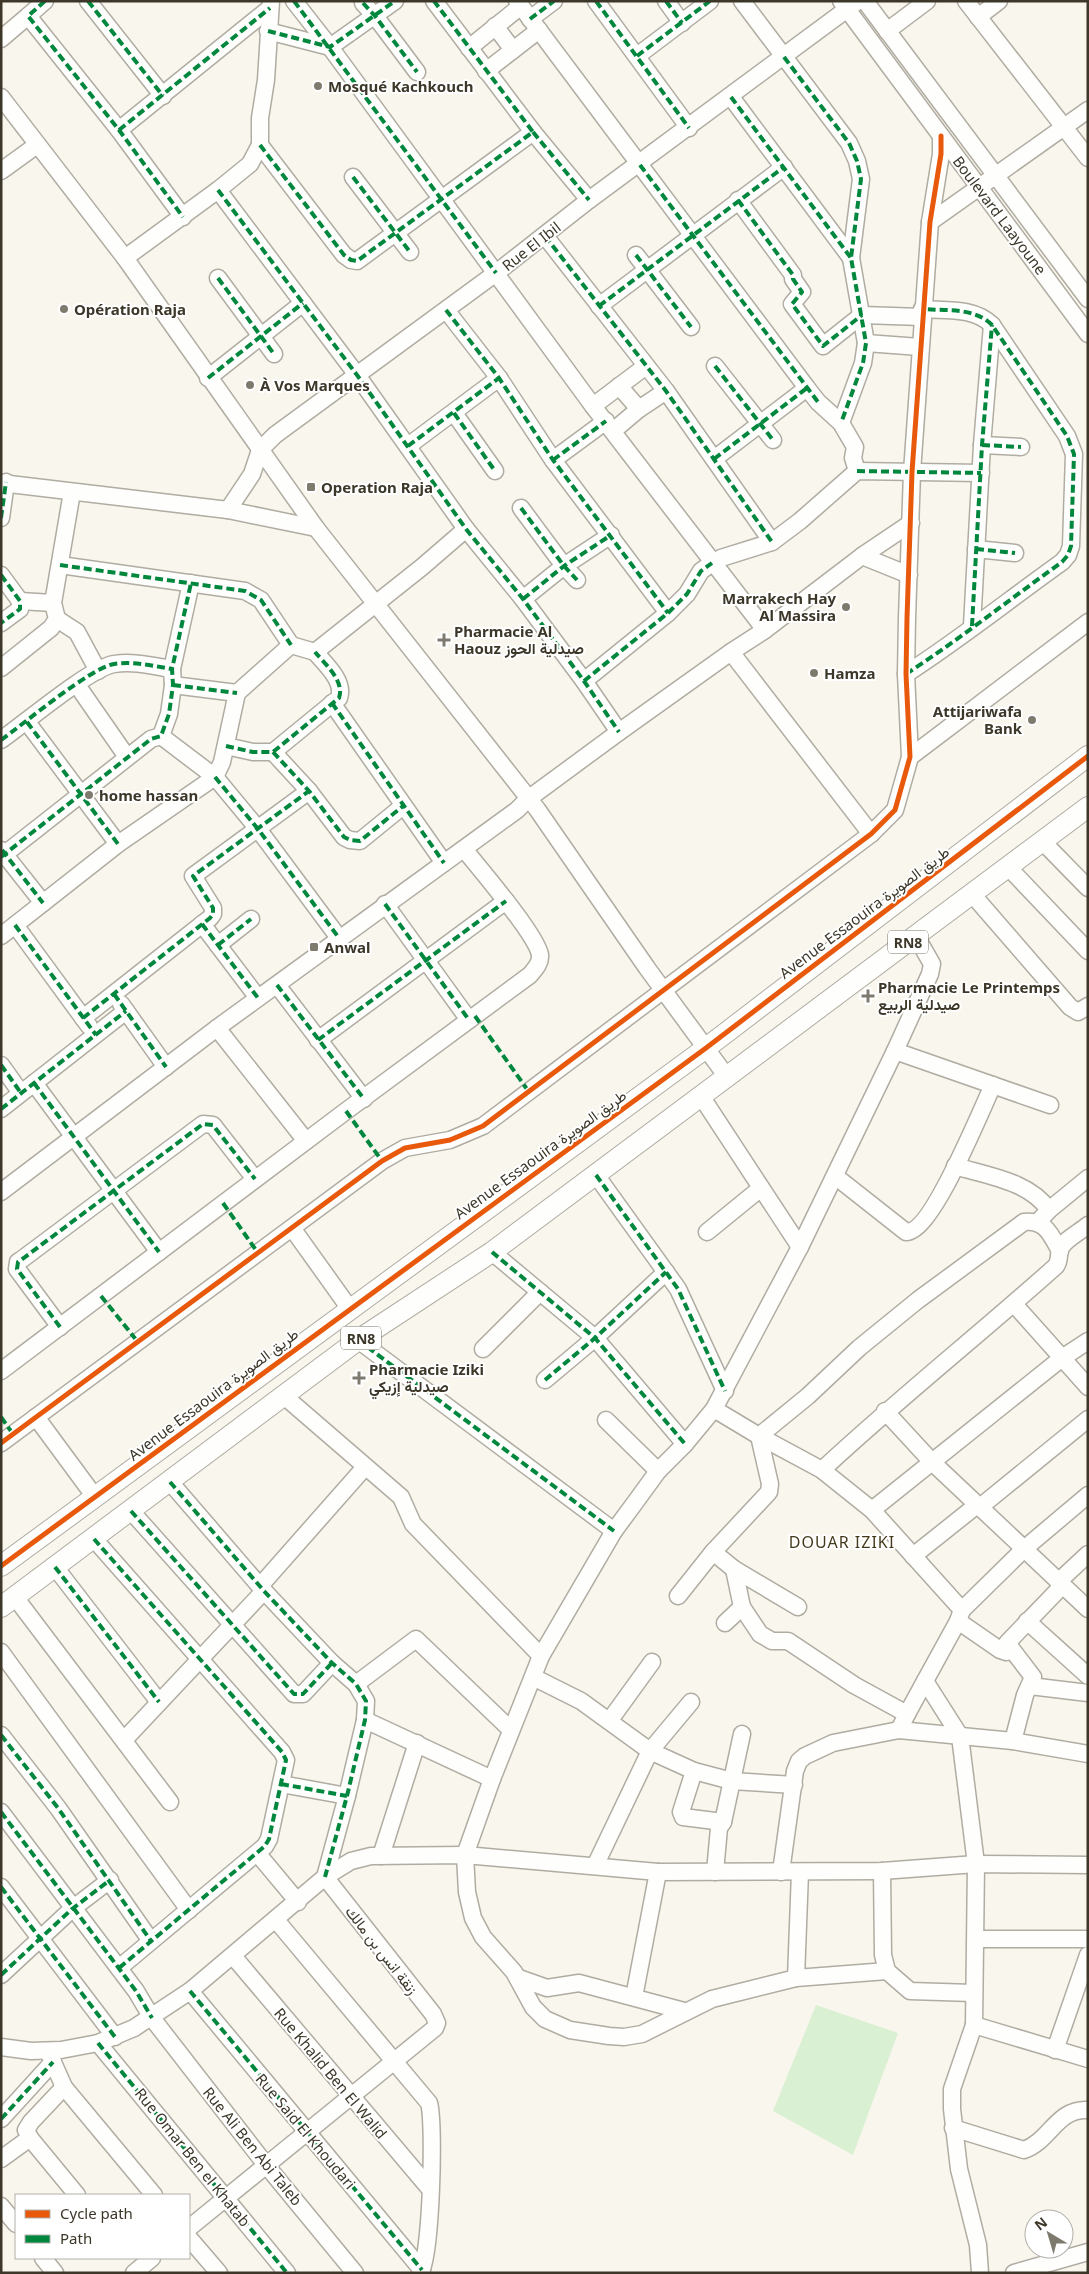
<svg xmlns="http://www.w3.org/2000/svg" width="1089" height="2274" font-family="'Noto Sans',Vazirmatn,sans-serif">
<rect width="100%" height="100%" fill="#f9f6ee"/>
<polygon fill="#daf0d2" points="816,2005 898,2033 853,2155 773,2111"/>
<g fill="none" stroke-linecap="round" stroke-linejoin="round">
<g stroke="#b0aca2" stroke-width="19">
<g id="minor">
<polyline points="45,1 28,16 119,130 183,217"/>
<polyline points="88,1 163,96"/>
<polyline points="294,1 330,47 593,406 765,630"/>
<polyline points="517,1 807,388 818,402 841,423 855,447 853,458 857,471"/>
<polyline points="596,1 689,128"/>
<polyline points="666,1 682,23"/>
<polyline points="742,1 849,143 857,161 861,179 851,258 866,343 863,363 841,423"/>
<polyline points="841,1 1088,334"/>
<polyline points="865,1 1088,299"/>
<polyline points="966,1 1088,158"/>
<polyline points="363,3 375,16 417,72"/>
<polyline points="978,17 999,1"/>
<polyline points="530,19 554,1"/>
<polyline points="495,26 513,50"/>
<polyline points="268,31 330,47 395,1"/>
<polyline points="887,31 927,1"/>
<polyline points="1,39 28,16"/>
<polyline points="469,48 521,6"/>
<polyline points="637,56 710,1"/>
<polyline points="486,71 539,30"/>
<polyline points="1,97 125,258 316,528 537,809 647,968 727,1077"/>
<polyline points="731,97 851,258"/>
<polyline points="119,130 270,8"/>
<polyline points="533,132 589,200"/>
<polyline points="260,145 344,255 351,260 357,261 533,132 434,1"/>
<polyline points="1,171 37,145"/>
<polyline points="353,177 410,252"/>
<polyline points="218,190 357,375 466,529 523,599 584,681 619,732"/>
<polyline points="738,200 793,275 793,279 802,292 792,304 823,346 862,315 922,317"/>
<polyline points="930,222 1088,110"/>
<polyline points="545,236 666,391 772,542"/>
<polyline points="636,255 691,327"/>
<polyline points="125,258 218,190 250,164 260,145 260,118 266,80 271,1"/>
<polyline points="218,278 274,354"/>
<polyline points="599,306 784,167"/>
<polyline points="446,310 499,378 553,460 668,613"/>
<polyline points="866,343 920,347"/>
<polyline points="715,366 773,440"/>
<polyline points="208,378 303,303"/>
<polyline points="619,386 639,409"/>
<polyline points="593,406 646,366"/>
<polyline points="454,413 495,471"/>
<polyline points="613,431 639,409 666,391"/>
<polyline points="982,445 1021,447"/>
<polyline points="408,446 499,378"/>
<polyline points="714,459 807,388"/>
<polyline points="553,460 606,421"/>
<polyline points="1,483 228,510 316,528"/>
<polyline points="521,508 564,566 577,580"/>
<polyline points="228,510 252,474 260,450 275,435 496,273 589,200 858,1"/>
<polyline points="1,518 6,482"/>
<polyline points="976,549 1015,553"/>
<polyline points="862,556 909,575"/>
<polyline points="60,565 245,591 261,600 291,645"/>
<polyline points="1,575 20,601 20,609 1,623"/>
<polyline points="523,599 564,566 611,535"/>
<polyline points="20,601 53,603"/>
<polyline points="57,619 77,632 98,671"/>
<polyline points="972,626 982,445 992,325"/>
<polyline points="731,652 871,834"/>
<polyline points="1,668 51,628 57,619 53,603 72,492"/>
<path d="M 906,674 C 960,639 1010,599 1062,562 L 1068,555 L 1071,546 L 1074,454 L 1067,436 L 992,325 C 974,307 946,311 922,309"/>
<polyline points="584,681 668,613 687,594 701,571 712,563 721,558 772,542 800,521 857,471 981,473"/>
<polyline points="77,685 127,757"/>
<polyline points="173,685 237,693"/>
<polyline points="332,703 444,863"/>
<polyline points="27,722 118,844"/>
<polyline points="161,736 215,777 258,829 339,938"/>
<path d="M 1,740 C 25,723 90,668 114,664 C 134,661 153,666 172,669"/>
<path d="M 226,746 L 253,752 L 273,752 L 339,698 C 345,681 325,664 315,652"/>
<polyline points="273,752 309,791 344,837 350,840 360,841 403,806"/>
<polyline points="910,757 1088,622"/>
<polyline points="1042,841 1088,888"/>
<polyline points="1,850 43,903"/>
<polyline points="1,857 151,739 161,736 169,714 173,685 172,669 191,583"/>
<polyline points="1008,867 1088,951"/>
<polyline points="972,894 1070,1007 1078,1012 1088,1006"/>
<polyline points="385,904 469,1020"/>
<polyline points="202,924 258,998"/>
<polyline points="15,925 89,1026"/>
<polyline points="1,936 118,844 215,777 222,762 237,693 291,645 315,652 422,567 466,529"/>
<polyline points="916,936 932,964 930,974 895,1051 800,1247 714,1409 759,1436 822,1470 872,1510 962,1610"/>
<polyline points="218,945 251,919"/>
<polyline points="277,985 364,1099"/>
<polyline points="121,1004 166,1067"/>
<polyline points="83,1018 210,918 213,914 213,908 193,876 309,791"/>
<polyline points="217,1028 306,1141"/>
<polyline points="318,1040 506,901"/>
<polyline points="895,1051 1050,1105"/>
<polyline points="1,1065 21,1093"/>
<polyline points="34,1083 159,1252"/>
<polyline points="701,1096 800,1247"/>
<polyline points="1,1109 126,1011"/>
<path d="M 955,1166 C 988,1176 1029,1181 1049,1210 L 1037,1223"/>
<polyline points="596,1175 678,1289 725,1391"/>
<path d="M 835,1176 L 906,1232 C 932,1233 981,1110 993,1085"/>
<polyline points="1,1192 217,1028 517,810 528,799 619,732 731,652 765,630 862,556 911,523"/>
<polyline points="1049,1210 1088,1178"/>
<polyline points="292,1228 350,1309"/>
<polyline points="707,1232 761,1188"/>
<polyline points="492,1252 595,1338 685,1444"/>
<polyline points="1014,1304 1088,1387"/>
<polyline points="60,1327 17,1269 18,1262 21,1260 203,1124 213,1125 216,1129 255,1179"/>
<polyline points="358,1340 614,1531"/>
<polyline points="483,1349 540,1292"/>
<path d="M 1,1371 L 346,1111 L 530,975 C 535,969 541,963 540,955 C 537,935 479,868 464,849"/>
<polyline points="545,1380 595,1338 666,1272"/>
<polyline points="284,1396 401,1497 413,1524 541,1656"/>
<polyline points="714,1409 685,1444 658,1471 634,1504 614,1531 541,1656 492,1779 465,1855 467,1892 473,1918 483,1937 514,1972 533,2007 545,2019 570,2030 609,2036 624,2037 642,2034 712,1999 796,1978 887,1971"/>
<polyline points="885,1411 932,1462 1088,1609"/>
<polyline points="36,1417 95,1497"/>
<polyline points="606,1420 658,1471"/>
<polyline points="1,1443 382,1161 405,1148 450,1140 483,1126 871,834 895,810 910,757 906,674 907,618 912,472 930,222 941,154 941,136"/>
<path d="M 822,1470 C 898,1399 979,1335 1056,1266 C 1060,1260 1058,1257 1060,1250 C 1063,1240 1080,1232 1088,1225"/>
<polyline points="170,1482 264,1591 332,1663 356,1684 366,1701 365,1720 347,1796 325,1877"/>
<polyline points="980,1507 1088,1419"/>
<polyline points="872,1510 1062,1358 1088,1341"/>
<polyline points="131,1511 294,1694 303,1694 332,1663"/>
<polyline points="94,1539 282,1752 286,1760 269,1839 265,1846 119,1968"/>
<polyline points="713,1552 734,1569 798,1607"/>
<polyline points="913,1556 977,1505"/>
<polyline points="55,1567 159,1702"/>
<polyline points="1058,1582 1088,1554"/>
<polyline points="260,1586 365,1467"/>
<path d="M 678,1596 L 713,1552 L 769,1492 L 770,1484 L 759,1436 L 808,1396 L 859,1348 L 918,1300 L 1024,1222 C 1045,1219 1051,1235 1060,1251"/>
<polyline points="15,1597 170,1802"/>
<polyline points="742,1607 760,1634 772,1641 788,1641 854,1685 907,1714 899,1730"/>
<polyline points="958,1621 1000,1650 1006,1652 1011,1650"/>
<polyline points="1027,1621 1088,1676"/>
<polyline points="725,1623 742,1607 734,1569"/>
<polyline points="1,1652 189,1910"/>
<polyline points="533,1677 581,1701 650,1751 694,1771 732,1781 794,1785"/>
<polyline points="356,1684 416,1639 511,1730"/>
<polyline points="1030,1686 1088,1693"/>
<polyline points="907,1714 925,1681"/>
<polyline points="365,1720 492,1779"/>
<polyline points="610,1720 652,1662"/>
<polyline points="1,1735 58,1808 151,1941"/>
<polyline points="124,1740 264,1591"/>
<polyline points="1013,1741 1025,1695 1033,1677 1007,1643 1062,1586"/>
<polyline points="694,1771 681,1812 683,1817 723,1822"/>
<polyline points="281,1784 347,1796"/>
<polyline points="1,1812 136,1991 152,2018 266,2165 355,2273"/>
<polyline points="258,1854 298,1902"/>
<polyline points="381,1856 417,1743"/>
<polyline points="595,1866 650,1751 691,1702"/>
<polyline points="882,1871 883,1955 887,1971 910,1991 973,1993"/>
<polyline points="715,1872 719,1828 723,1822 742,1734"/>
<polyline points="781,1872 795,1771 799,1761 805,1756 833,1743 899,1730 1013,1741 1088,1754"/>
<polyline points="1,1887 115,2037"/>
<path d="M 276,1920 L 429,2103 C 435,2123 431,2260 420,2273"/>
<polyline points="976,1939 1088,1939"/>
<polyline points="233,1956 430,2189"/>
<polyline points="1,1975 72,1909 110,1880"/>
<polyline points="519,1978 547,1988 579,1983 684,2011"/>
<polyline points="796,1978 800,1872"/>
<polyline points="190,1991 422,2270"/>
<polyline points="634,1997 658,1872"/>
<polyline points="974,2025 1088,2059"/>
<polyline points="98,2043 287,2273"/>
<polyline points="1,2047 31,2051 61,2050 98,2043 134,2028 190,1991 325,1877 351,1861 371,1856 465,1855 658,1872 882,1871 976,1864 1088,1865"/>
<polyline points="1055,2050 1088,1955"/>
<polyline points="48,2051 64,2087 154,2195"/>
<polyline points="64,2087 31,2122 26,2130 30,2138 77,2195"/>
<polyline points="1,2119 53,2062"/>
<path d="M 953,2128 L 1024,2150 C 1050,2141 1057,2108 1088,2110"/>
<polyline points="1,2159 30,2138"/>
<polyline points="1,2206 16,2224"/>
<polyline points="189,2228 435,2028 437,2023 433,2014 325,1877"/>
<polyline points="189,2238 219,2273"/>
<polyline points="43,2258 55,2273"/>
<polyline points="134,2273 152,2258"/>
<polyline points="980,2273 978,2245 959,2169 952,2109 952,2089 974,2025 976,1864 960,1736 925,1681 958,1621 962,1610 1024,1549 1088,1495"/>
<polyline points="1014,2273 1088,2252"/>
</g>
</g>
<g stroke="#b0aca2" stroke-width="22">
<g id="major">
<polyline points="1,1566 706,1048 1088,756"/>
<polyline points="1,1607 358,1340 492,1252 1088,807"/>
</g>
</g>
<use href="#minor" stroke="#fefefc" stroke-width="16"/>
<use href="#major" stroke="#fefefc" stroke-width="20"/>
<g stroke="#00873e" stroke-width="4" stroke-dasharray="8 4" stroke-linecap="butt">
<polyline points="45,1 28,16 119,130 183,217"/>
<polyline points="88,1 163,96"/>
<polyline points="294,1 496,273"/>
<polyline points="596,1 689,128"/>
<polyline points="666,1 682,23"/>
<polyline points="363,3 375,16 417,72"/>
<polyline points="530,19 554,1"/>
<polyline points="268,31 330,47 395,1"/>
<polyline points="637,56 710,1"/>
<polyline points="784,57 849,143 857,161 861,179 851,258 866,343 863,363 841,423"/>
<polyline points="731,97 851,258"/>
<polyline points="119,130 270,8"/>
<polyline points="533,132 589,200"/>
<polyline points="260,145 344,255 351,260 357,261 533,132 434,1"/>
<polyline points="640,165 818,402"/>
<polyline points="353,177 410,252"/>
<polyline points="218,190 357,375 466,529 523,599 584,681 619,732"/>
<polyline points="738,200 793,275 793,279 802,292 792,304 823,346 862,315"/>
<polyline points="545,236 666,391 772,542"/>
<polyline points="636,255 691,327"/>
<polyline points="218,278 274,354"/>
<polyline points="599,306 784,167"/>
<polyline points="446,310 499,378 553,460 668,613"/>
<polyline points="715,366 773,440"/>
<polyline points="208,378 303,303"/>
<polyline points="454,413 495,471"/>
<polyline points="982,445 1021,447"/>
<polyline points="408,446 499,378"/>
<polyline points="714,459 807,388"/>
<polyline points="553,460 606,421"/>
<polyline points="857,471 981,473"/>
<polyline points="521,508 564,566 577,580"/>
<polyline points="1,518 6,482"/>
<polyline points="976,549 1015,553"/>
<polyline points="60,565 245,591 261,600 291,645"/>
<polyline points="1,575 20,601 20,609 1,623"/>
<polyline points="523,599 564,566 611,535"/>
<polyline points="972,626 982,445 992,325"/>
<path d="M 906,674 C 960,639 1010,599 1062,562 L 1068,555 L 1071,546 L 1074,454 L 1067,436 L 992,325 C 974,307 946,311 922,309"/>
<polyline points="584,681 668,613 687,594 701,571 712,563"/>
<polyline points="173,685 237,693"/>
<polyline points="332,703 444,863"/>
<polyline points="27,722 118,844"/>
<path d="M 1,740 C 25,723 90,668 114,664 C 134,661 153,666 172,669"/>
<path d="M 226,746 L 253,752 L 273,752 L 339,698 C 345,681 325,664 315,652"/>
<polyline points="273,752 309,791 344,837 350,840 360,841 403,806"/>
<polyline points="215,777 258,829 339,938"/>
<polyline points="2,850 43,903"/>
<polyline points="1,857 151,739 161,736 169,714 173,685 172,669 191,583"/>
<polyline points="385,904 469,1020"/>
<polyline points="202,924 258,998"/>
<polyline points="15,925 96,1035"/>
<polyline points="218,945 251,919"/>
<polyline points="277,985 364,1099"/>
<polyline points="114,994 166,1067"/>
<polyline points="475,1016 529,1092"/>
<polyline points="83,1018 210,918 213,914 213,908 193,876 309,791"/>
<polyline points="318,1040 506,901"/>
<polyline points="1,1065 21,1093"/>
<polyline points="34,1083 159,1252"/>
<polyline points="1,1109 126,1011"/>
<polyline points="346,1111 382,1161"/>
<polyline points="596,1175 678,1289 725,1391"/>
<polyline points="223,1203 258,1253"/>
<polyline points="492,1252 595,1338 685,1444"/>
<polyline points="101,1296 138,1342"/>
<polyline points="60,1327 17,1269 18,1262 21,1260 203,1124 213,1125 216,1129 255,1179"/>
<polyline points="358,1340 614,1531"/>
<polyline points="545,1380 595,1338 666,1272"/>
<polyline points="1,1417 13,1434"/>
<polyline points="170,1482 264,1591 332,1663 356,1684 366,1701 365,1720 347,1796 325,1877"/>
<polyline points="131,1511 294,1694 303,1694 332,1663"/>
<polyline points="94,1539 282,1752 286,1760 269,1839 265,1846 119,1968"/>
<polyline points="55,1567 159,1702"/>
<polyline points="1,1735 58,1808 151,1941"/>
<polyline points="281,1784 347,1796"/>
<polyline points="1,1812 136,1991 152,2018"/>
<polyline points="1,1887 115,2037"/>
<polyline points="1,1975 72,1909 110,1880"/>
<polyline points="190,1991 422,2270"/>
<polyline points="98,2043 287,2273"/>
<polyline points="1,2119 53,2062"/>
</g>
<g stroke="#fff" stroke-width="8">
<g id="cycleway">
<polyline points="1,1443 382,1161 405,1148 450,1140 483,1126 871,834 895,810 910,757 906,674 907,618 912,472 930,222 941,154 941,136"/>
<polyline points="1,1566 706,1048 1088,756"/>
</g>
</g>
<use href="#cycleway" stroke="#e8590c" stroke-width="5"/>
</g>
<g fill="#7e7a6e" stroke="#fff" stroke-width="2">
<circle cx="318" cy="86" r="5"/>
<circle cx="64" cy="309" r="5"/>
<circle cx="250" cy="385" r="5"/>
<rect x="306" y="482" width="10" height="10" rx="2.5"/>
<circle cx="846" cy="607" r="5"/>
<path d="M441.5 632.5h5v5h5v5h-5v5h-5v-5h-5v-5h5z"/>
<circle cx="814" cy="673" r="5"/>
<circle cx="1032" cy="720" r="5"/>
<circle cx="89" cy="795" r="5"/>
<rect x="309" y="942" width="10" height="10" rx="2.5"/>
<path d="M865.5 988.5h5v5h5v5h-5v5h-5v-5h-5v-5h5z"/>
<path d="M356.5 1370.5h5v5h5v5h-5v5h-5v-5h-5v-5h5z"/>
</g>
<g text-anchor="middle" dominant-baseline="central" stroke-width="4" stroke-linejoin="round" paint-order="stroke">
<g fill="#fff" stroke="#767369" stroke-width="1">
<rect x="888" y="930.5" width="40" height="23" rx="4"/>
<rect x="341" y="1326.5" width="40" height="23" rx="4"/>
</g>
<g font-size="14" font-weight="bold" fill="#3c3729">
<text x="908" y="942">RN8</text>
<text x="361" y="1338">RN8</text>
</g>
<g font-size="15" font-weight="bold" fill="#3c3729" stroke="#fff" text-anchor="start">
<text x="328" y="86">Mosqué Kachkouch</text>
<text x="74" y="309">Opération Raja</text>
<text x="260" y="385">À Vos Marques</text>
<text x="321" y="487">Operation Raja</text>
<text x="836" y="598" text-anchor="end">Marrakech Hay<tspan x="836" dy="17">Al Massira</tspan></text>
<text x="454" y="631">Pharmacie Al<tspan x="454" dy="17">Haouz صيدلية الحوز</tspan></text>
<text x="824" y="673">Hamza</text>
<text x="1022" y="711" text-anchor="end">Attijariwafa<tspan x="1022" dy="17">Bank</tspan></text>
<text x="99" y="795">home hassan</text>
<text x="324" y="947">Anwal</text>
<text x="878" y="987">Pharmacie Le Printemps<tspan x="878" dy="17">صيدلية الربيع</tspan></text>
<text x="369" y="1369">Pharmacie Iziki<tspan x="369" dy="17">صيدلية إزيكي</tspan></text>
</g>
<g font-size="15" fill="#3c3729" stroke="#fff">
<text transform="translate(1000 215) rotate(53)">Boulevard Laayoune</text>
<text transform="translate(531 246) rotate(-38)">Rue El Ibil</text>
<text transform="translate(864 912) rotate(-37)">Avenue Essaouira طريق الصويرة</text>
<text transform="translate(540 1154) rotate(-36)">Avenue Essaouira طريق الصويرة</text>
<text transform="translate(213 1394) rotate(-37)">Avenue Essaouira طريق الصويرة</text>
<text transform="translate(382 1950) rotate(52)">زنقة انس بن مالك</text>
<text transform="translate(331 2073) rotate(50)">Rue Khalid Ben El Walid</text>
<text transform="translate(306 2131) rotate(50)">Rue Said El Khoudari</text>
<text transform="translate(253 2146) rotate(51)">Rue Ali Ben Abi Taleb</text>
<text transform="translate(193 2157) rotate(51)">Rue Omar Ben el Khatab</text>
</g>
<g font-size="16" letter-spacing="1" fill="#443a1b" stroke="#fff">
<text x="842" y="1542">DOUAR IZIKI</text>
</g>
</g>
<rect width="1089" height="2274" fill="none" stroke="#3c3729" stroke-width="5"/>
<rect x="15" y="2194" width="175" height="65" fill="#ffffff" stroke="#b1afa9"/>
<rect x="25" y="2210" width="25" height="8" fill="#e8590c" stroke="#b1afa9"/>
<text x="60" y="2219" font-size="15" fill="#3c3729">Cycle path</text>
<rect x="25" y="2235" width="25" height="8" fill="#00873e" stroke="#b1afa9"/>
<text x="60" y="2244" font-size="15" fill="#3c3729">Path</text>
<g transform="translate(1049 2234) rotate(322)"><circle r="24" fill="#ffffff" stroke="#b1afa9"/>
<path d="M0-4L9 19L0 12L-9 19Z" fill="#7e7a6e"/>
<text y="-8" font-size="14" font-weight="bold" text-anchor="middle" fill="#3c3729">N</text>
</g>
</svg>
